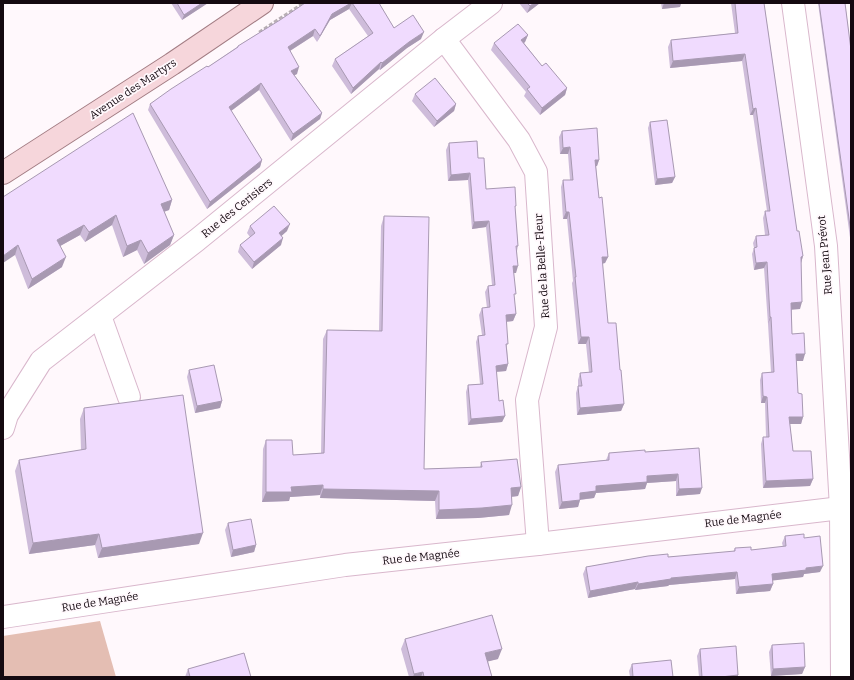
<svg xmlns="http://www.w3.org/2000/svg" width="854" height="680" font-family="Bitter,serif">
<rect width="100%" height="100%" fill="#fff8fc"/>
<polygon fill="#e4beb3" points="100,621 116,677 3,677 3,636"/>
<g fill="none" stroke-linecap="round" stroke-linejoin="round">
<g stroke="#d9b7cc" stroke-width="24">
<g id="minor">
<polyline points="793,3 826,246 841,508 842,677"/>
<polyline points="444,39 519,140 536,172 546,327 527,400 538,544"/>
<polyline points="100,316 129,397"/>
<polyline points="3,428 7,415 41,361 197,240 444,39 491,3"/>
<polyline points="3,617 345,565 538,544 841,508 851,508"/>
</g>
</g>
<g stroke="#a37d84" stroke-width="24">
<polyline id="major" points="3,173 172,64 262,3"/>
</g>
<polyline stroke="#b8afb4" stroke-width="2.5" stroke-dasharray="4 2" stroke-linecap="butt" points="259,32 303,3"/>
<use href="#minor" stroke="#fff" stroke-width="22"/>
<use href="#major" stroke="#f6d6db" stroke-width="22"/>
</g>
<g fill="#cebcda">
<polygon points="171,3 208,3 182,20"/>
<polygon points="305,3 381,3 379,4 394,28 421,39 407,48 380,70 379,69 351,94 332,66 335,59 368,36 349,9 330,20 317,42 313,36 290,51 297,74 294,75 322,113 320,119 291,141 259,90 231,111 262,160 260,167 207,209 148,110 150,104 208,67 237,47 238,46 280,20"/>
<polygon points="519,3 540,3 527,13"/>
<polygon points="661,3 681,3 680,7 662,9"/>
<polygon points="731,3 764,3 797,231 803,256 801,263 800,309 792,309 792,334 803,361 796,361 798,393 803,417 801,424 790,424 793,451 813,479 810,486 763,488 761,444 763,437 766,437 765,403 761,403 760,380 762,373 771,372 768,324 764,268 754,270 752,254 754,248 753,243 756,236 765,235 763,218 765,211 767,211 753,115 750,115 742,61 670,68 668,47 671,40 735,33"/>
<polygon points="818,3 845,3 851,50 851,245"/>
<polygon points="528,35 525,42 524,43 542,66 567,88 565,95 540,115 524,96 526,92 491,50 494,43"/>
<polygon points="415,94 456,104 454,111 434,127 412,101"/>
<polygon points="650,122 675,177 672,183 655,185 648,128"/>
<polygon points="562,131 599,160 597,166 596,166 599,198 608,257 605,263 602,264 608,323 620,370 624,404 621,411 577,415 576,393 578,386 578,380 580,373 589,373 586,344 578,344 572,283 573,281 567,219 563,219 561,187 563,180 570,180 568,154 560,154 559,137"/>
<polygon points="449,143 478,158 486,189 515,208 518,246 517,251 516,273 513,273 514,298 516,314 513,321 506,322 507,348 508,364 506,371 496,372 499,401 505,416 502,422 468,425 466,392 468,385 480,384 476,342 478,336 482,335 479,315 482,308 487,308 485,292 488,286 492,285 486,227 472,229 468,180 448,181 446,150"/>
<polygon points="3,197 172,200 169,210 164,212 174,235 170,245 144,264 137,250 123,257 112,225 85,242 80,235 60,246 62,267 28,289 15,255"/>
<polygon points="384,216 424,469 480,467 481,462 521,487 518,496 512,497 509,515 478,518 436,519 435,501 320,498 320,495 290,497 289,501 262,502 263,449 266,440 293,455 321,453 323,339 327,330 379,331 381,226"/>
<polygon points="250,226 287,231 281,236 281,245 252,269 238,252 240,245 250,237 247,233"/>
<polygon points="189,370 222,401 220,408 195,413 187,377"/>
<polygon points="84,408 199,544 98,558 95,545 29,554 15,471 19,460 81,450 80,419"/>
<polygon points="699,448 700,494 676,496 676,481 647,483 645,489 596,493 594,498 580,500 578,507 559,509 555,472 558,465 606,460 609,453 645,452"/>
<polygon points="228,523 256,545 254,552 231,557 225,530"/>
<polygon points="785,536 804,538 820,572 804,574 803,577 772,580 773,584 770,591 736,594 735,579 669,585 668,586 635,590 635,589 588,598 583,574 586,567 648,556 668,557 733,552 735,548 751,550 783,547 782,543"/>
<polygon points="405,639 498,659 488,661 492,677 409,677 401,649"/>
<polygon points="772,645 805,667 802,674 771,676 769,652"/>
<polygon points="700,649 738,677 699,677 697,656"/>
<polygon points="632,664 673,677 630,677 629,671"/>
<polygon points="188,669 251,677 185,677"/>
</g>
<g fill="#a899b2">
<polygon points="202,3 208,3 182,20 184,15"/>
<polygon points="351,3 352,3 349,9 330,20 317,42 320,36 332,14"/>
<polygon points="534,3 540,3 527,13 530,6"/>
<polygon points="664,3 681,3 680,7 662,9"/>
<polygon points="315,29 313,36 285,54 288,47"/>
<polygon points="424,32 421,39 407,48 380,70 382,63 409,42"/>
<polygon points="528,35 525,42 519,47 521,40"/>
<polygon points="745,54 742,61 670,68 673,61"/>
<polygon points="381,62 379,69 351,94 353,88"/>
<polygon points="299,67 297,74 289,78 291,71"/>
<polygon points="261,83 259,90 227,114 229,107"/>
<polygon points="567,88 565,95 540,115 542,108"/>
<polygon points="456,104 454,111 434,127 437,121"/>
<polygon points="756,108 753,115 750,115 753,109"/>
<polygon points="322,113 320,119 291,141 293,134"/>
<polygon points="570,147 568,154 560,154 563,148"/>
<polygon points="262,160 260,167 207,209 210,202"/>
<polygon points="595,160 599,160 597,166 593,167"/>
<polygon points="470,173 468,180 448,181 451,175"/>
<polygon points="675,177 672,183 655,185 657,179"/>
<polygon points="172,200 169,210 157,214 161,204"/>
<polygon points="566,212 569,212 567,219 563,219"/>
<polygon points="116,215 112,225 85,242 89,232"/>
<polygon points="489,221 486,227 472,229 474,222"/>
<polygon points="290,224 287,231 277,240 279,233"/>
<polygon points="84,225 80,235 53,250 57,240"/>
<polygon points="174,235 170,245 144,264 148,253"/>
<polygon points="283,238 281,245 252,269 254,262"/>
<polygon points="141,240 137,250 123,257 127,246"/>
<polygon points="18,245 15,255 3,263 3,256"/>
<polygon points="803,256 801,263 801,257"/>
<polygon points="66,257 62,267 28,289 32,279"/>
<polygon points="602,257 608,257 605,263 599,264"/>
<polygon points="767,262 764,268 754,270 756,263"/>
<polygon points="513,266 518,266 516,273 510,273"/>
<polygon points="802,302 800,309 789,310 791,303"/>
<polygon points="516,314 513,321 503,322 506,315"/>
<polygon points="770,317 771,317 768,324"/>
<polygon points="581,337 589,337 586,344 578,344"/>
<polygon points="796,354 805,354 803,361 794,361"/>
<polygon points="508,364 506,371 493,372 496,366"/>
<polygon points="763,396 767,397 765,403 761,403"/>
<polygon points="222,401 220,408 195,413 197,406"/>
<polygon points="624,404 621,411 577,415 580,408"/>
<polygon points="505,416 502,422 468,425 471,419"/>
<polygon points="789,417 803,417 801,424 787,424"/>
<polygon points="678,474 676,481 647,483 645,489 596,493 594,498 577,500 580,493 596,486 647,476"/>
<polygon points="813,479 810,486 763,488 766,481"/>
<polygon points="323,485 320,495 290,497 289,501 262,502 266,492 291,487"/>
<polygon points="521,487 518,496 507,497 511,488"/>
<polygon points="702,488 700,494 676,496 679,489"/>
<polygon points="323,489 439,491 435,501 320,498"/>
<polygon points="580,500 578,507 559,509 562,502"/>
<polygon points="512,505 509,515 478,518 436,519 439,510"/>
<polygon points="203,533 199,544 98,558 102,548"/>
<polygon points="99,534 95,545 29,554 33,543"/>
<polygon points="256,545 254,552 231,557 233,550"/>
<polygon points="823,566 820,572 804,574 803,577 769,581 772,574 806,568"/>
<polygon points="737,572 735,579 669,585 668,586 635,590 638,584 671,578"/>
<polygon points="638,582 635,589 588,598 590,591"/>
<polygon points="773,584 770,591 736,594 739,587"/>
<polygon points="502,649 498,659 482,663 485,653"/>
<polygon points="805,667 802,674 771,676 773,669"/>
<polygon points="423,672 421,677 413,677 414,674"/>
<polygon points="738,675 738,677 721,677"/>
</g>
<g fill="#f0dbfe" stroke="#a899b2">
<polygon points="177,3 202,3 184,15"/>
<polygon points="305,3 351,3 332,14 320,36 315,29 288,47 299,67 291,71 322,113 293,134 261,83 229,107 262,160 210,202 150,104 171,89 207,66 208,67 238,47 238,46 280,20"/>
<polygon points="352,3 379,3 394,28 413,15 424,32 409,42 382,63 381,62 353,88 335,59 373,33"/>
<polygon points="527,3 534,3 530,6"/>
<polygon points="735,3 764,3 797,231 799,231 803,256 801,257 802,302 791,303 792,334 804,333 805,354 796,354 798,393 802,394 803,417 789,417 793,451 811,451 813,479 766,481 763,437 769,437 767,397 763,396 762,373 774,372 771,317 770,317 767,262 756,263 754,248 757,247 756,236 769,235 765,211 770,211 756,108 753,109 745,54 673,61 671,40 738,33"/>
<polygon points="819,3 845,3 851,50 851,233"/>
<polygon points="518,24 528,35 521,40 542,66 546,63 567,88 542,108 527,89 530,87 494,43"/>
<polygon points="435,78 456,104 437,121 415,94"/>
<polygon points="133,113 172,200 161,204 174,235 148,253 141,240 127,246 116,215 89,232 84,225 57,240 66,257 32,279 18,245 3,256 3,197"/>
<polygon points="667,120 675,177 657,179 650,122"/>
<polygon points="597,128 599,160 595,160 599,198 602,197 608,257 602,257 608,323 616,323 620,370 621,370 624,404 580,408 578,386 582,386 580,373 592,372 589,337 581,337 575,277 576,277 569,212 566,212 563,180 573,180 570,147 563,148 562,131"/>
<polygon points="477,141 478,158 484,158 486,189 515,187 516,206 515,206 518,246 516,246 518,266 513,266 516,294 514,294 516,314 506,315 508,344 506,344 508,364 496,366 499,401 503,400 505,416 471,419 468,385 483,384 478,336 485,335 482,308 490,307 488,286 495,285 489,221 474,222 470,173 451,175 449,143"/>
<polygon points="274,206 290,224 279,233 283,238 254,262 240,245 255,233 250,226"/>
<polygon points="384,216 429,217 424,469 482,467 481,462 517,459 521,487 511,488 512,505 482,508 439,510 439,491 323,489 323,485 291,487 292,492 266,492 266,440 292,440 293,455 324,453 327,330 382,331"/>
<polygon points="214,365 222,401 197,406 189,370"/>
<polygon points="183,395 203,533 102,548 99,534 33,543 19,460 86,449 84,408"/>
<polygon points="699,448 702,488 679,489 678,474 647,476 647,482 596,486 596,491 580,493 580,500 562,502 558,465 609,460 609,453 645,450 645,452"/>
<polygon points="251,519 256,545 233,550 228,523"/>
<polygon points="804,534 804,538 820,536 823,566 806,568 806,570 772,574 773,584 739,587 737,572 671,578 671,579 638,584 638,582 590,591 586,567 648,556 668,554 668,557 735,551 735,548 751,547 751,550 786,546 785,536"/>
<polygon points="492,615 502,649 485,653 492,677 424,677 423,672 414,674 405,639"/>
<polygon points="804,643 805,667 773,669 772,645"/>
<polygon points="736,646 738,675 721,677 702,677 700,649"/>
<polygon points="244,653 251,677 190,677 188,669"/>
<polygon points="671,660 673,677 633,677 632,664"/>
</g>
<g text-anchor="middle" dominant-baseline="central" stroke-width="3.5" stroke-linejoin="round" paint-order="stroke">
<g font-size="11" fill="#140910" stroke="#fff8fc">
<text transform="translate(133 89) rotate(-33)">Avenue des Martyrs</text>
<text transform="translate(237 208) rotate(-39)">Rue des Cerisiers</text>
<text transform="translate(825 255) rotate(-95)">Rue Jean Prévot</text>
<text transform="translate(542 266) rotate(-94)">Rue de la Belle-Fleur</text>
<text transform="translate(743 519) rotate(-7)">Rue de Magnée</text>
<text transform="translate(421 557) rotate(-6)">Rue de Magnée</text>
<text transform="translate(100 602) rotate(-9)">Rue de Magnée</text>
</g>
</g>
<rect width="854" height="680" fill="none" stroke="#140910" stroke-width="8"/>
</svg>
